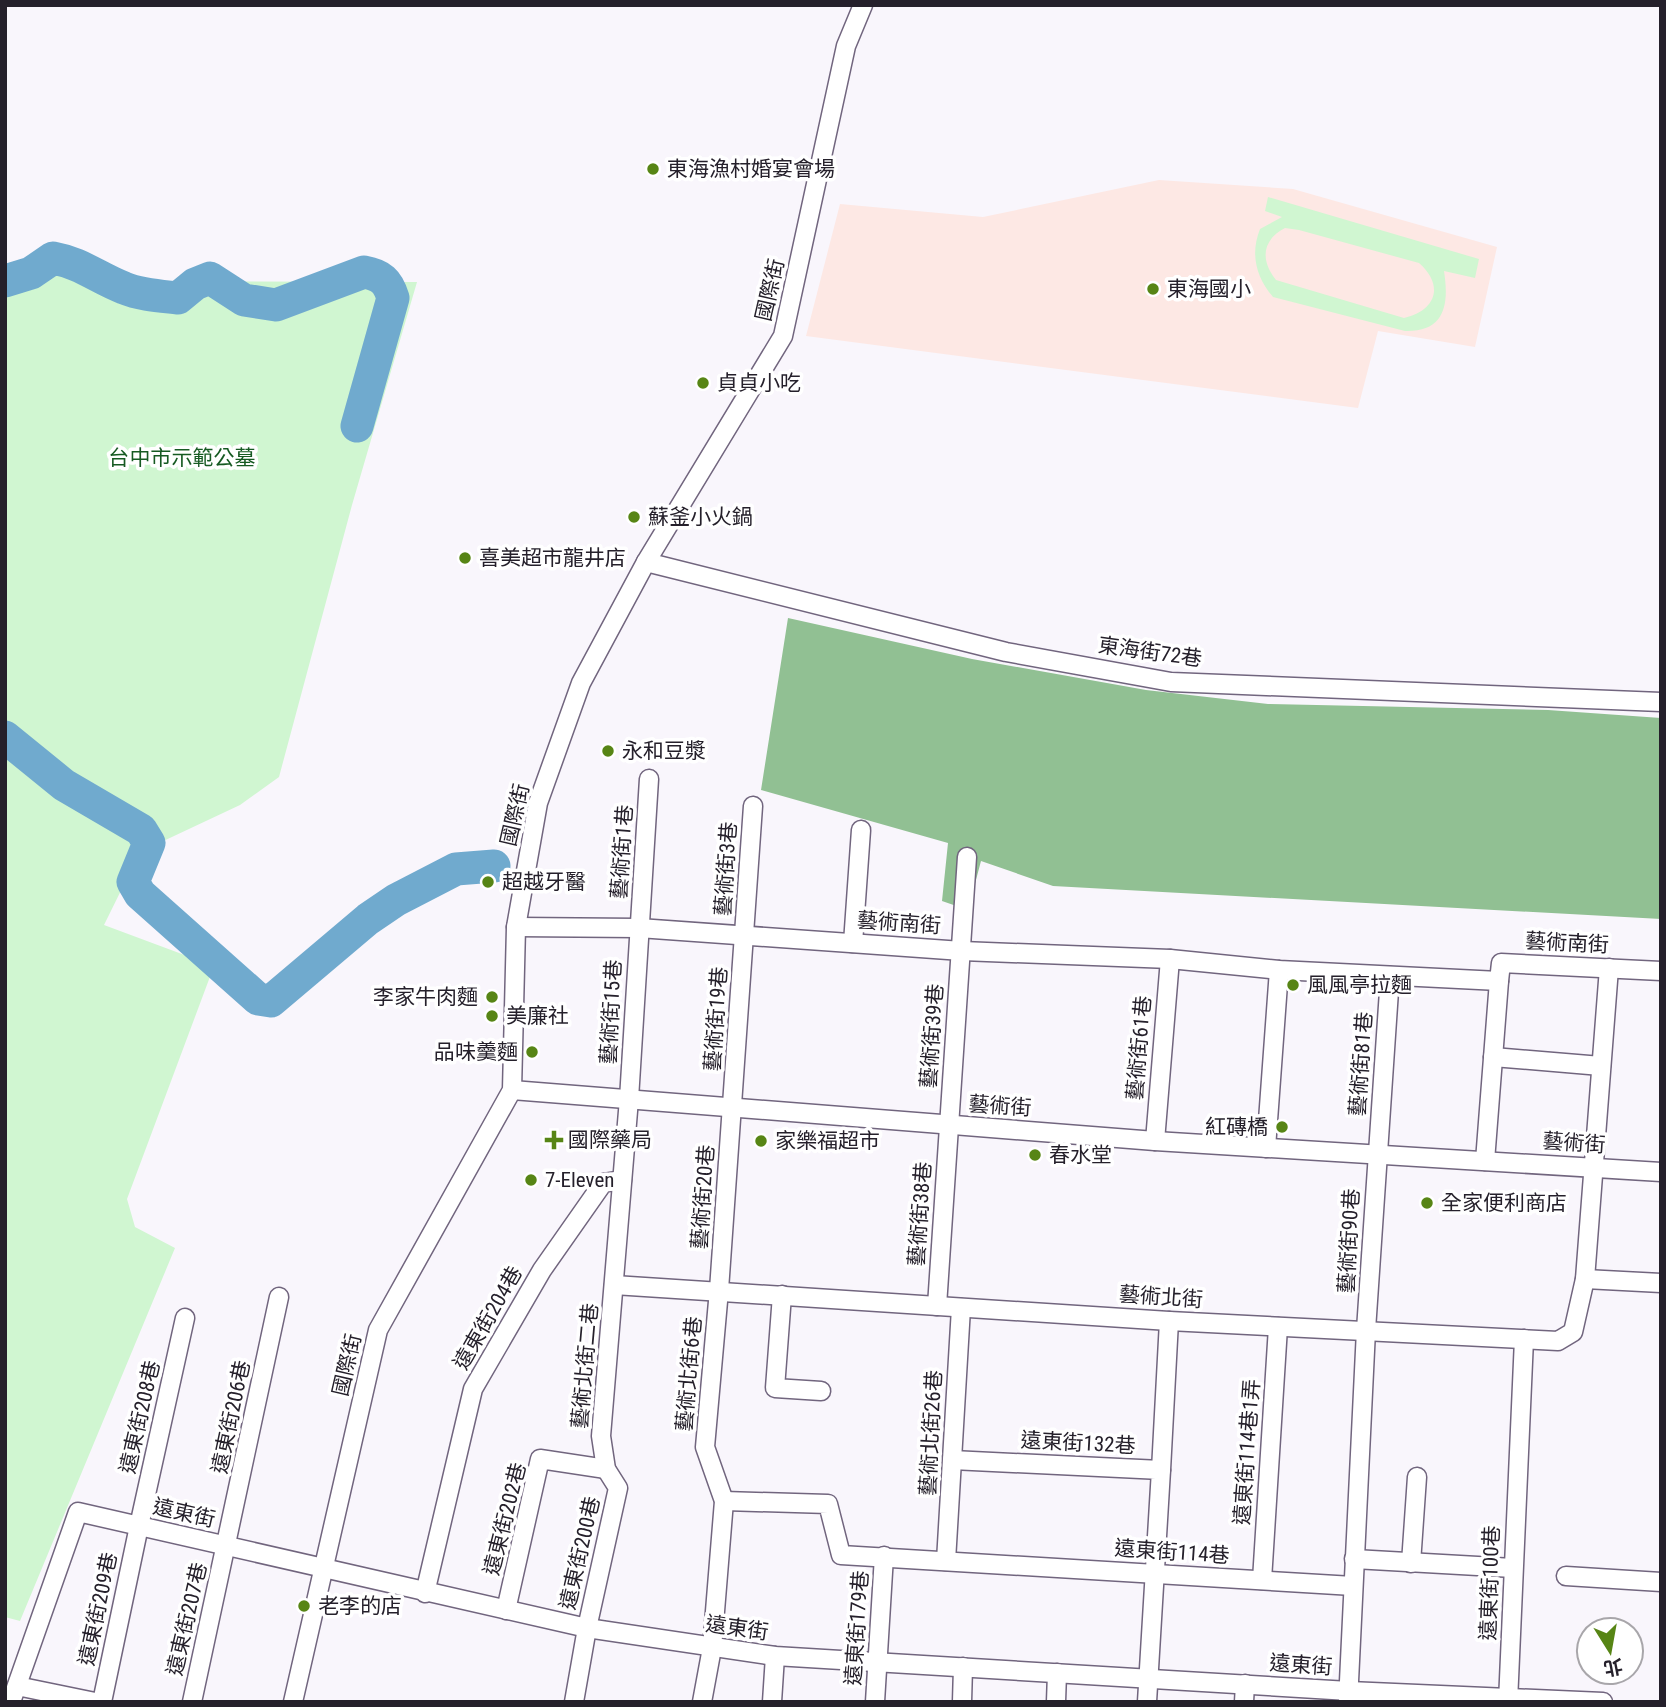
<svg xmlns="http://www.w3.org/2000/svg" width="1666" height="1707" font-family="'Roboto Condensed','Noto Sans TC',sans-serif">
<rect width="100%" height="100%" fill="#f9f6fc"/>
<polygon fill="#fde8e4" points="1159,180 1293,189 1497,247 1475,347 1378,331 1358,408 806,336 840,204 983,217"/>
<g fill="#d0f6d1" fill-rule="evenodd">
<path d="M 1268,197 L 1479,259 L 1475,278 L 1444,271 C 1449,303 1446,332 1405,331 L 1273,297 C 1256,277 1250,254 1260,229 L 1282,217 L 1265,211 ZM 1285,228 L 1299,230 L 1419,263 C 1444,285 1437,310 1404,318 L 1276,280 C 1260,260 1262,240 1285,228 Z"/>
<polygon points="5,264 146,281 417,282 352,505 279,777 240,805 140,852 104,925 214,966 127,1199 135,1227 175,1248 20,1621 5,1617"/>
</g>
<polygon fill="#91c093" points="788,618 972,659 1146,690 1268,704 1548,710 1661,718 1661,919 1053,886 981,861 968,910 942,901 948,843 761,790"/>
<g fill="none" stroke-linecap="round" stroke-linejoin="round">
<g stroke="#70aace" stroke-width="33">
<path d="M 5,281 L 31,273 L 53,258 C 81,263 98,278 124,288 C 141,295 160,296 178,298 L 195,284 L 210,278 L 244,300 L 276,305 L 364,272 C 381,275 388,281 393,298 L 357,426"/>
<polyline points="5,737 64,785 141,830 149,843 133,882 140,894 258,999 271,1001 368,919 396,900 456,869 494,866"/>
</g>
<g stroke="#71657e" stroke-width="21">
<g id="street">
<polyline points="646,562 1006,652 1171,682 1661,702"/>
<polyline points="516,927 639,928 962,951 1170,959 1279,970 1499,981 1501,963 1661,971"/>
<polyline points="853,943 861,830"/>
<polyline points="1493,1057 1601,1066"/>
<polyline points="512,1090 1155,1141 1661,1172"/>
<polyline points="1155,1141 1170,959"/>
<polyline points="1266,1148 1279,970"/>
<polyline points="1485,1161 1499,981"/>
<polyline points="1585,1279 1661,1283"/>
<polyline points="614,1285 1169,1321 1558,1341 1573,1332 1585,1279 1609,968"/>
<polyline points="782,1295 775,1388 821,1391"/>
<polyline points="937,1306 967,857"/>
<polyline points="952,1460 1161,1470 1147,1702"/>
<polyline points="1161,1470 1169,1321"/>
<polyline points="724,1501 828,1504 841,1555 1353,1586"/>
<polyline points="1354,1559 1513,1568"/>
<polyline points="946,1561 961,1308"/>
<polyline points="1411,1563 1417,1477"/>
<polyline points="1566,1576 1661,1582"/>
<polyline points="1262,1580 1278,1327"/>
<polyline points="425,1593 473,1389 542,1270 603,1183 622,1180"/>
<polyline points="506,1610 540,1459 606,1469"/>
<polyline points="17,1686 95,1702"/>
<polyline points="11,1702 78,1512 587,1628 775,1656 1349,1691 1603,1702"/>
<polyline points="102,1702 139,1526 185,1318"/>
<polyline points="192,1702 279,1297"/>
<polyline points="293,1702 378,1330 512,1090 516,927 538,803 581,683 646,562 783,336 846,46 863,5"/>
<polyline points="574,1702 587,1628 618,1488 606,1469 601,1436 629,1099 649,779"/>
<polyline points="702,1702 712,1648 724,1501 705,1447 719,1290 753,806"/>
<polyline points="772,1702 775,1656"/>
<polyline points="875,1702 884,1556"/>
<polyline points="962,1702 963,1667"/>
<polyline points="1056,1702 1057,1673"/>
<polyline points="1244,1702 1245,1684"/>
<polyline points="1348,1702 1366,1330 1390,976"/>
<polyline points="1508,1702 1524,1339"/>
</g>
</g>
<use href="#street" stroke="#fff" stroke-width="18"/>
</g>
<g fill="#578515" stroke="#fff" stroke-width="2.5">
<circle cx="653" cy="169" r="7"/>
<circle cx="1153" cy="289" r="7"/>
<circle cx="703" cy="383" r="7"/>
<circle cx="634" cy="517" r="7"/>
<circle cx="465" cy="558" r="7"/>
<circle cx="608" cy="751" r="7"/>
<circle cx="488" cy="882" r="7"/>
<circle cx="1293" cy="985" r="7"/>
<circle cx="492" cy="997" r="7"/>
<circle cx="492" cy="1016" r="7"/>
<circle cx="532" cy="1052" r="7"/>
<circle cx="1282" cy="1127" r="7"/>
<path d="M550.5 1129.5h7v7h7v7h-7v7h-7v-7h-7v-7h7z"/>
<circle cx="761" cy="1141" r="7"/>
<circle cx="1035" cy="1155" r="7"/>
<circle cx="531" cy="1180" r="7"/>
<circle cx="1427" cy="1203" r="7"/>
<circle cx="304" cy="1606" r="7"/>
</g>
<g text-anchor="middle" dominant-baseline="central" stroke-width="7" stroke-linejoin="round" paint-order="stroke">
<g font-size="21" fill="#25202b" stroke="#fff" text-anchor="start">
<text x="667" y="169">東海漁村婚宴會場</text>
<text x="1167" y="289">東海國小</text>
<text x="717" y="383">貞貞小吃</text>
<text x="648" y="517">蘇釜小火鍋</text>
<text x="479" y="558">喜美超市龍井店</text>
<text x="622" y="751">永和豆漿</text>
<text x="502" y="882">超越牙醫</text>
<text x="1307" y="985">風風亭拉麵</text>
<text x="478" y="997" text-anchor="end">李家牛肉麵</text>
<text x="506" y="1016">美廉社</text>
<text x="518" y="1052" text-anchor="end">品味羹麵</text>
<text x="1268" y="1127" text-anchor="end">紅磚橋</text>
<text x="568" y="1140">國際藥局</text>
<text x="775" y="1141">家樂福超市</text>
<text x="1049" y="1155">春水堂</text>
<text x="545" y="1180">7-Eleven</text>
<text x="1441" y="1203">全家便利商店</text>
<text x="318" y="1606">老李的店</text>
</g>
<g font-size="21" fill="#25202b" stroke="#fff">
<text transform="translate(770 290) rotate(-77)">國際街</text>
<text transform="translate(1150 652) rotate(8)">東海街72巷</text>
<text transform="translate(515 815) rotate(-77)">國際街</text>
<text transform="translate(622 852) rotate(-86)">藝術街1巷</text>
<text transform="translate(726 869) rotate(-86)">藝術街3巷</text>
<text transform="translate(899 923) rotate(4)">藝術南街</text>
<text transform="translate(1567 943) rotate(3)">藝術南街</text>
<text transform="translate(611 1012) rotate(-87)">藝術街15巷</text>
<text transform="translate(716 1019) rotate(-86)">藝術街19巷</text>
<text transform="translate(932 1036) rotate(-86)">藝術街39巷</text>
<text transform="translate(1139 1048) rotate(-85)">藝術街61巷</text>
<text transform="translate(1361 1064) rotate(-86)">藝術街81巷</text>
<text transform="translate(1000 1106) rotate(4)">藝術街</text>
<text transform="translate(1574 1143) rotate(4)">藝術街</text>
<text transform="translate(703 1197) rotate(-86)">藝術街20巷</text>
<text transform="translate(920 1214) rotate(-86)">藝術街38巷</text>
<text transform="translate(1349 1241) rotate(-87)">藝術街90巷</text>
<text transform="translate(1161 1297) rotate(4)">藝術北街</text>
<text transform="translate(488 1318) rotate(-60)">遠東街204巷</text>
<text transform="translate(347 1365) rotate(-77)">國際街</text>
<text transform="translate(585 1366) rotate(-85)">藝術北街二巷</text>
<text transform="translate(689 1374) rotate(-85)">藝術北街6巷</text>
<text transform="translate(140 1417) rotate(-77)">遠東街208巷</text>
<text transform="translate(231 1417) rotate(-78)">遠東街206巷</text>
<text transform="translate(931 1433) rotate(-87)">藝術北街26巷</text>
<text transform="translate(1078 1443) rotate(3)">遠東街132巷</text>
<text transform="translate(1247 1452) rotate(-86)">遠東街114巷1弄</text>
<text transform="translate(184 1513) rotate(13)">遠東街</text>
<text transform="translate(505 1519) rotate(-76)">遠東街202巷</text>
<text transform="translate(1172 1552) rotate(4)">遠東街114巷</text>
<text transform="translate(580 1553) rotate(-77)">遠東街200巷</text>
<text transform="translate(1490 1583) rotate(-88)">遠東街100巷</text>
<text transform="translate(98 1609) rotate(-78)">遠東街209巷</text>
<text transform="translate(187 1619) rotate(-77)">遠東街207巷</text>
<text transform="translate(737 1628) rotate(8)">遠東街</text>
<text transform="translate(857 1628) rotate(-86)">遠東街179巷</text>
<text transform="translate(1301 1665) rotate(4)">遠東街</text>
</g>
<g font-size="21" fill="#165a22" stroke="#fff">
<text x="182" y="458">台中市示範公墓</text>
</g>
</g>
<rect width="1666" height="1707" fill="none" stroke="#25202b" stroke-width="14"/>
<g transform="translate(1610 1651) rotate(169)"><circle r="33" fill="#ffffff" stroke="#a8a6aa" stroke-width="2"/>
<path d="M0-5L12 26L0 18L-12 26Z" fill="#578515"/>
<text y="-10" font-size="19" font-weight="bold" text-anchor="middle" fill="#25202b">北</text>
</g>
</svg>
